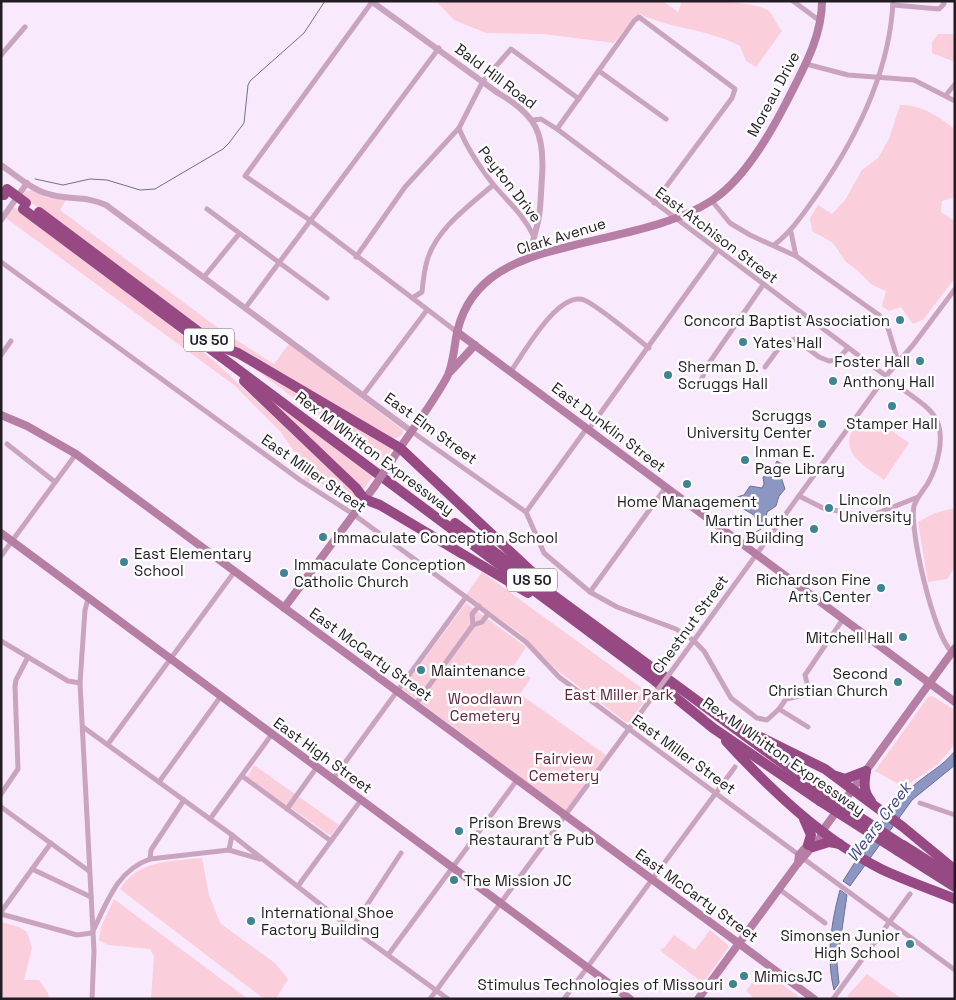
<svg xmlns="http://www.w3.org/2000/svg" width="956" height="1000" font-family="'Space Grotesk',sans-serif">
<rect width="100%" height="100%" fill="#f8eafc"/>
<g fill="#fbcedb">
<path d="M 436,1 L 663,1 L 678,12 L 681,4 L 679,1 C 698,1 758,0 770,12 C 774,17 777,25 782,31 L 756,67 L 746,61 L 740,46 C 708,29 671,29 640,14 L 633,18 L 614,43 L 543,34 L 486,33 L 454,20 Z"/>
<polygon points="938,34 955,34 955,62 932,53 932,42"/>
<path d="M 900,105 C 921,104 939,117 955,129 L 955,197 L 942,201 L 941,212 L 955,221 L 955,278 L 923,320 L 913,324 L 901,307 L 889,311 L 882,306 L 886,291 L 872,285 L 857,270 L 846,262 L 833,243 L 812,231 L 810,218 L 818,205 L 832,214 L 845,200 L 862,170 L 878,158 L 889,139 Z"/>
<polygon points="32,190 48,198 66,200 60,210 222,331 274,364 289,344 403,430 402,435 394,439 247,357 211,334 22,196 26,191"/>
<polygon points="14,207 133,296 213,360 355,493 355,501 352,506 347,507 346,502 313,477 308,482 304,479 314,468 296,454 280,431 234,385 6,218"/>
<polygon points="247,363 392,449 382,464"/>
<polygon points="253,386 374,475 363,490"/>
<path d="M 867,421 L 885,426 L 909,443 L 884,480 C 870,469 844,457 850,436 C 852,428 859,424 867,421 Z"/>
<polygon points="955,508 955,567 947,579 928,582 918,522 935,513"/>
<polygon points="482,572 650,694 629,722 626,722 558,671 521,634 466,595"/>
<polygon points="466,603 526,647 514,666 531,678 520,694 606,755 567,810 564,810 402,689"/>
<polygon points="932,696 955,710 955,744 938,764 904,787 875,771 928,697"/>
<polygon points="254,765 339,825 331,836 247,777"/>
<path d="M 202,858 L 209,895 L 220,923 L 275,963 L 288,979 L 276,999 L 264,999 L 120,889 C 138,860 171,861 202,858 Z"/>
<polygon points="114,899 248,999 151,999 154,957 150,949 108,945 99,940 101,927"/>
<polygon points="1,922 19,927 27,932 32,948 24,980 39,980 48,993 49,999 1,999"/>
<polygon points="710,930 728,945 728,948 703,983 662,952 660,949 664,948 674,935 695,950"/>
<polygon points="762,969 798,996 796,999 750,999 752,996 746,991"/>
<polygon points="867,974 902,999 849,999 848,995"/>
</g>
<g fill="#8c96c2" stroke="#6c7193">
<polygon points="777,461 783,465 781,477 785,489 779,496 776,506 767,512 765,523 758,524 754,515 740,507 737,497 744,495 750,486 762,488 764,484 763,477 771,473"/>
<path d="M 955,751 L 955,765 L 912,800 L 850,886 L 843,881 C 863,850 884,814 911,788 C 926,774 942,767 955,751 Z"/>
<path d="M 840,890 L 847,895 L 837,964 L 839,983 L 834,990 C 826,957 831,923 840,890 Z"/>
</g>
<g fill="none" stroke-linecap="round" stroke-linejoin="round">
<g stroke="#6c7193" stroke-width="1">
<polyline points="35,179 63,185 90,179 107,180 140,190 155,189 223,149 229,143 244,123 248,85 250,81 304,33 325,1"/>
<polyline points="751,535 761,529"/>
</g>
<g stroke="#caa4be" stroke-width="5">
<polyline points="793,1 820,21"/>
<polyline points="372,2 245,176 311,221 457,332"/>
<polyline points="893,5 939,9 944,4 943,1"/>
<polyline points="1,55 25,27"/>
<polyline points="806,64 848,75 914,80 955,101"/>
<polyline points="599,71 666,119"/>
<polyline points="946,95 955,84"/>
<path d="M 533,120 L 541,119 L 557,129 L 886,376 C 900,390 930,404 937,421 C 945,439 937,467 928,483 C 923,491 917,497 914,506 C 909,530 934,637 952,652"/>
<path d="M 459,128 C 467,149 479,166 493,184 C 507,201 523,214 533,235"/>
<polyline points="557,129 634,21 639,17 735,89 732,98 654,203"/>
<polyline points="712,201 730,223 750,235 796,256 879,315 888,328 898,361"/>
<polyline points="207,209 327,298"/>
<polyline points="791,232 796,256"/>
<path d="M 774,245 C 792,231 803,214 816,196 C 856,139 890,71 893,1"/>
<polyline points="356,257 405,187 459,128 483,81 511,49 579,99"/>
<polyline points="1,262 300,480 353,514 466,597 526,642 559,677 799,855"/>
<polyline points="204,277 239,234"/>
<path d="M 412,298 L 422,292 C 423,282 424,271 427,261 C 436,229 469,206 493,185"/>
<polyline points="246,307 439,48"/>
<polyline points="1,355 11,341"/>
<polyline points="765,367 782,344 795,339 819,357 829,361 837,360 848,348"/>
<path d="M 511,371 C 524,353 558,291 584,300 C 597,305 635,337 649,348"/>
<polyline points="879,386 895,385"/>
<polyline points="698,388 707,366 763,285"/>
<polyline points="364,394 427,310"/>
<polyline points="589,429 717,251"/>
<polyline points="411,431 526,512 544,553 590,592 617,607 676,629 693,640 704,651 731,698 757,718 767,720 779,709 808,727"/>
<polyline points="7,444 55,482"/>
<polyline points="799,496 823,508 868,517 918,497"/>
<polyline points="526,512 587,428"/>
<polyline points="1,556 76,454"/>
<polyline points="590,592 666,487"/>
<polyline points="88,599 85,610 80,683 94,951 92,999"/>
<polyline points="473,625 472,614 479,606"/>
<polyline points="1,641 68,681 80,683"/>
<polyline points="676,665 886,376 913,345 955,289"/>
<polyline points="415,705 473,625 482,622 488,614"/>
<polyline points="779,709 786,699 805,695 808,687 805,675 843,619"/>
<polyline points="83,727 232,835 229,850"/>
<polyline points="108,744 235,571"/>
<polyline points="242,776 331,841"/>
<polyline points="333,779 466,597"/>
<polyline points="159,782 221,696"/>
<polyline points="1,794 18,769 15,686 16,680 28,657"/>
<polyline points="920,803 955,815"/>
<polyline points="1,807 89,871"/>
<polyline points="287,809 317,767"/>
<polyline points="210,819 272,734"/>
<polyline points="232,835 348,926 448,999"/>
<polyline points="150,859 151,850 184,800"/>
<polyline points="804,859 955,970"/>
<polyline points="32,869 91,897"/>
<polyline points="298,886 361,800"/>
<polyline points="779,889 825,923"/>
<polyline points="1,912 51,843"/>
<polyline points="1,914 77,935 92,933"/>
<polyline points="352,928 401,853"/>
<path d="M 92,933 C 107,903 116,871 150,859 L 229,850 L 260,859"/>
<polyline points="388,955 517,780"/>
<polyline points="430,999 653,696"/>
<polyline points="564,999 735,767"/>
<polyline points="833,999 910,894"/>
</g>
<g stroke="#caa4be" stroke-width="6">
<path d="M 371,1 L 498,93 C 536,115 545,133 542,177 C 541,190 541,203 539,216 C 537,230 531,242 531,257"/>
<path d="M 1,165 C 17,176 33,191 52,195 C 72,200 86,196 106,205 L 411,431"/>
<polyline points="1,220 27,183"/>
</g>
<g stroke="#b67ea5" stroke-width="8">
<polyline points="457,332 955,702"/>
<polyline points="451,371 475,345"/>
<polyline points="1,415 27,426 76,454 814,999"/>
<path d="M 392,460 C 410,432 433,404 448,375 C 453,363 454,350 456,338 C 460,314 472,293 491,278 C 515,260 543,253 571,246 C 616,234 672,226 711,201 C 743,181 769,136 786,103 C 802,71 822,38 822,1"/>
<polyline points="1,533 630,999"/>
<polyline points="284,608 374,487"/>
<polyline points="798,863 799,855 811,841"/>
<polyline points="698,999 798,863 820,838 823,830 955,648"/>
</g>
<g stroke="#974983" stroke-width="10">
<polyline points="1,193 4,195"/>
<polyline points="23,209 654,680 713,728 820,801"/>
<polyline points="39,212 219,347"/>
<polyline points="216,345 238,353 400,448 534,574"/>
<polyline points="244,381 356,488 364,499 380,505 528,593"/>
<polyline points="455,523 823,793"/>
<polyline points="742,728 825,769 903,827 955,870"/>
<path d="M 726,741 C 770,789 822,839 881,869 C 904,880 930,889 955,899"/>
<path d="M 866,771 C 864,783 863,792 871,801"/>
<polyline points="836,776 845,779 866,771"/>
<polyline points="804,819 811,835 808,845"/>
<polyline points="903,845 955,878"/>
<polyline points="813,847 829,842 840,844"/>
<polyline points="898,851 955,887"/>
</g>
<polyline stroke="#caa4be" stroke-width="5" points="653,696 676,665"/>
<polyline stroke="#b67ea5" stroke-width="8" points="374,487 392,460"/>
<g stroke="#974983" stroke-width="10">
<polyline points="7,189 26,203"/>
<polyline points="823,793 902,845"/>
<polyline points="820,801 898,851"/>
</g>
</g>
<g fill="#3f8492" stroke="#fdfdfd" stroke-width="2">
<circle cx="900" cy="320" r="5"/>
<circle cx="743" cy="342" r="5"/>
<circle cx="920" cy="361" r="5"/>
<circle cx="668" cy="375" r="5"/>
<circle cx="833" cy="381" r="5"/>
<circle cx="892" cy="406" r="5"/>
<circle cx="822" cy="424" r="5"/>
<circle cx="745" cy="460" r="5"/>
<circle cx="687" cy="484" r="5"/>
<circle cx="829" cy="508" r="5"/>
<circle cx="814" cy="529" r="5"/>
<circle cx="323" cy="537" r="5"/>
<circle cx="124" cy="562" r="5"/>
<circle cx="284" cy="573" r="5"/>
<circle cx="881" cy="588" r="5"/>
<circle cx="903" cy="637" r="5"/>
<circle cx="421" cy="670" r="5"/>
<circle cx="898" cy="682" r="5"/>
<circle cx="459" cy="831" r="5"/>
<circle cx="454" cy="880" r="5"/>
<circle cx="251" cy="921" r="5"/>
<circle cx="910" cy="944" r="5"/>
<circle cx="744" cy="976" r="5"/>
<circle cx="733" cy="984" r="5"/>
</g>
<g text-anchor="middle" dominant-baseline="central" stroke-width="5" stroke-linejoin="round" paint-order="stroke">
<g fill="#fdfdfd" stroke="#646065" stroke-width="1">
<rect x="184" y="328.5" width="50" height="23" rx="4"/>
<rect x="507" y="568.5" width="50" height="23" rx="4"/>
</g>
<g font-size="14" font-weight="bold" fill="#221c24">
<text x="209" y="340">US 50</text>
<text x="532" y="580">US 50</text>
</g>
<g font-size="15" fill="#221c24" stroke="#fdfdfd">
<text transform="translate(496 76) rotate(37)">Bald Hill Road</text>
<text transform="translate(773 94) rotate(-62)">Moreau Drive</text>
<text transform="translate(510 184) rotate(52)">Peyton Drive</text>
<text transform="translate(717 235) rotate(37)">East Atchison Street</text>
<text transform="translate(561 236) rotate(-17)">Clark Avenue</text>
<text transform="translate(609 427) rotate(37)">East Dunklin Street</text>
<text transform="translate(431 428) rotate(36)">East Elm Street</text>
<text transform="translate(375 453) rotate(37)">Rex M Whitton Expressway</text>
<text transform="translate(314 473) rotate(35)">East Miller Street</text>
<text transform="translate(690 624) rotate(-54)">Chestnut Street</text>
<text transform="translate(371 654) rotate(36)">East McCarty Street</text>
<text transform="translate(684 754) rotate(36)">East Miller Street</text>
<text transform="translate(323 755) rotate(36)">East High Street</text>
<text transform="translate(784 756) rotate(35)">Rex M Whitton Expressway</text>
<text transform="translate(697 895) rotate(36)">East McCarty Street</text>
</g>
<g font-size="15" fill="#221c24" stroke="#fdfdfd" text-anchor="start">
<text x="890" y="320" text-anchor="end">Concord Baptist Association</text>
<text x="753" y="342">Yates Hall</text>
<text x="910" y="361" text-anchor="end">Foster Hall</text>
<text x="678" y="366">Sherman D.<tspan x="678" dy="17">Scruggs Hall</tspan></text>
<text x="843" y="381">Anthony Hall</text>
<text x="812" y="415" text-anchor="end">Scruggs<tspan x="812" dy="17">University Center</tspan></text>
<text x="892" y="423" text-anchor="middle">Stamper Hall</text>
<text x="755" y="451">Inman E.<tspan x="755" dy="17">Page Library</tspan></text>
<text x="839" y="499">Lincoln<tspan x="839" dy="17">University</tspan></text>
<text x="687" y="501" text-anchor="middle">Home Management</text>
<text x="804" y="520" text-anchor="end">Martin Luther<tspan x="804" dy="17">King Building</tspan></text>
<text x="333" y="537">Immaculate Conception School</text>
<text x="134" y="553">East Elementary<tspan x="134" dy="17">School</tspan></text>
<text x="294" y="564">Immaculate Conception<tspan x="294" dy="17">Catholic Church</tspan></text>
<text x="871" y="579" text-anchor="end">Richardson Fine<tspan x="871" dy="17">Arts Center</tspan></text>
<text x="893" y="637" text-anchor="end">Mitchell Hall</text>
<text x="431" y="670">Maintenance</text>
<text x="888" y="673" text-anchor="end">Second<tspan x="888" dy="17">Christian Church</tspan></text>
<text x="469" y="822">Prison Brews<tspan x="469" dy="17">Restaurant &amp; Pub</tspan></text>
<text x="464" y="880">The Mission JC</text>
<text x="261" y="912">International Shoe<tspan x="261" dy="17">Factory Building</tspan></text>
<text x="900" y="935" text-anchor="end">Simonsen Junior<tspan x="900" dy="17">High School</tspan></text>
<text x="754" y="976">MimicsJC</text>
<text x="723" y="984" text-anchor="end">Stimulus Technologies of Missouri</text>
</g>
<g font-size="15" fill="#64243c" stroke="#fdfdfd">
<text x="619" y="694">East Miller Park</text>
<text x="485" y="698">Woodlawn<tspan x="485" dy="17">Cemetery</tspan></text>
<text x="564" y="758">Fairview<tspan x="564" dy="17">Cemetery</tspan></text>
</g>
<g font-size="16" font-style="italic" fill="#414984" stroke="#fdfdfd">
<text transform="translate(879 822) rotate(-53)">Wears Creek</text>
</g>
</g>
<rect width="956" height="1000" fill="none" stroke="#221c24" stroke-width="5"/>
</svg>
